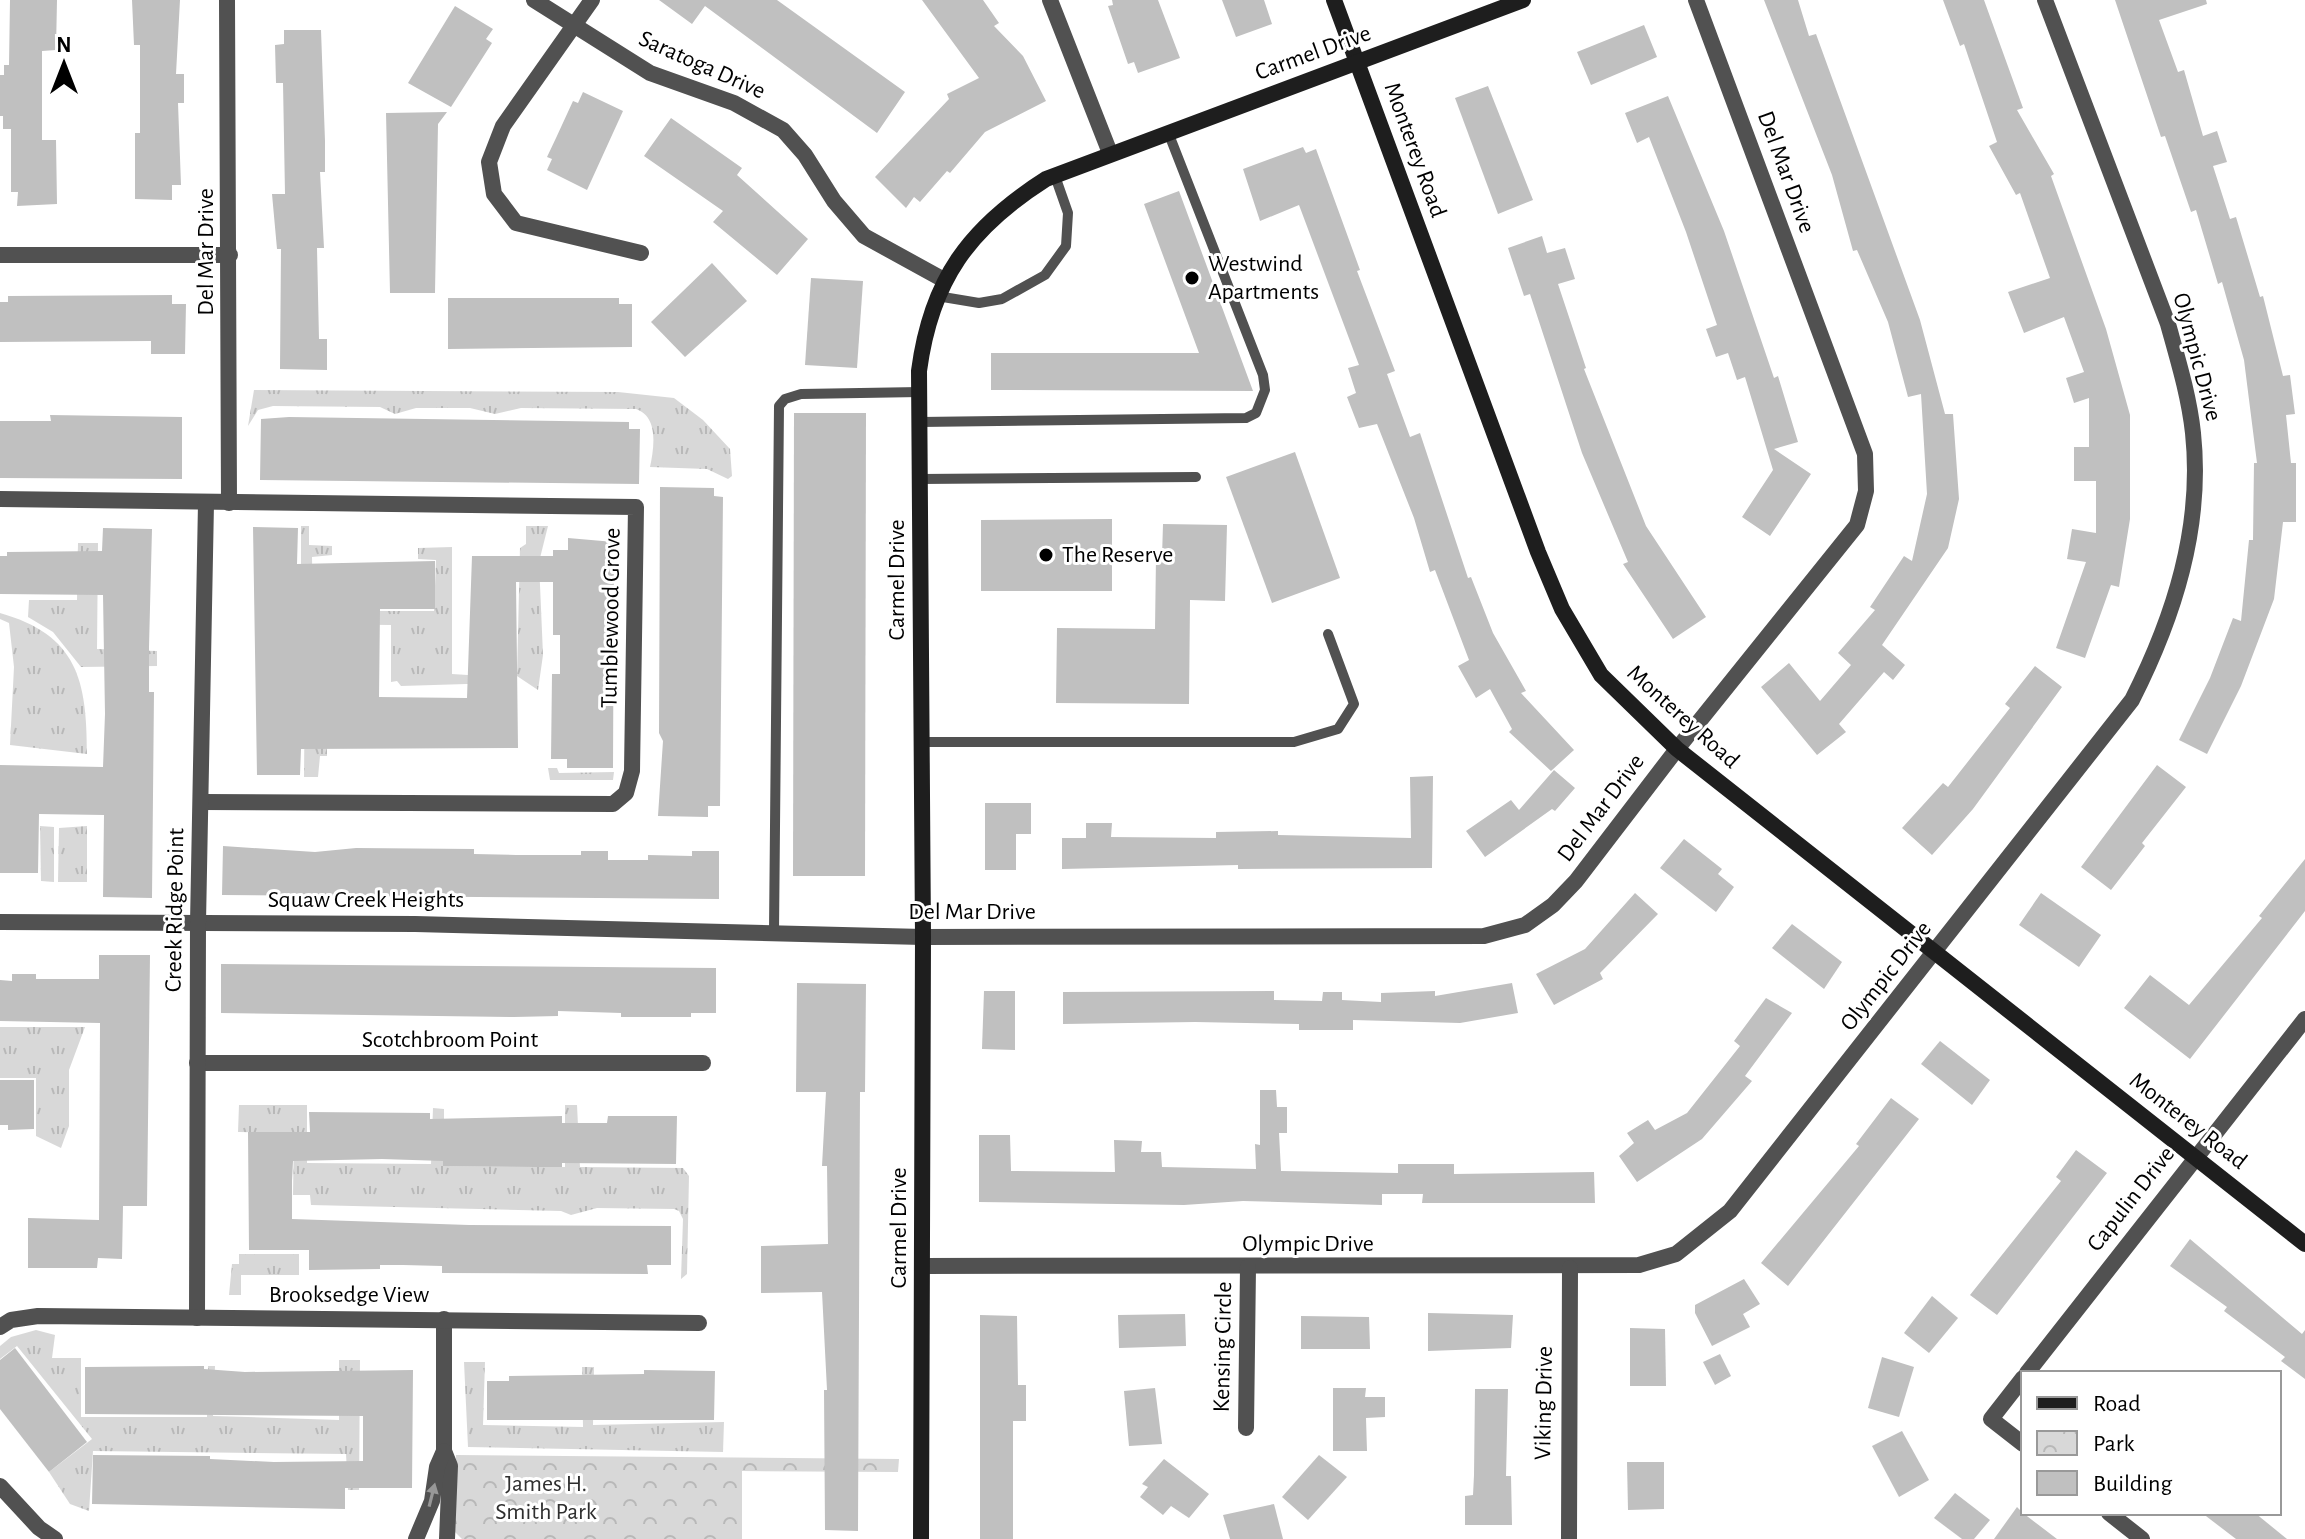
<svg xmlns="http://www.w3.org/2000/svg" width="2305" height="1539" font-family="'Alegreya Sans',sans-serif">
<defs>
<pattern id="grass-tufts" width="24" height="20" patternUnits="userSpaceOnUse" patternTransform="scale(2)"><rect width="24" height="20" fill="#d8d8d8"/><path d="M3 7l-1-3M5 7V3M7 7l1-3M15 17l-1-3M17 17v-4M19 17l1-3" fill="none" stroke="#b8b8b8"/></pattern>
<pattern id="park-crowns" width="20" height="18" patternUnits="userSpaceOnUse" patternTransform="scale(2)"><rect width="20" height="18" fill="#d8d8d8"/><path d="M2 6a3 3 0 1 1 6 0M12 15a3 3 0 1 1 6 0" fill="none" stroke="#b8b8b8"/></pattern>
</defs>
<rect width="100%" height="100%" fill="#fff"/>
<g fill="url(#grass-tufts)">
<path d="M 254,390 L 618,392 L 674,398 L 703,420 L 730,449 L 732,476 L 728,479 L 707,469 L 650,467 C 654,448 659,417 636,409 L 521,408 L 495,414 L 470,408 L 416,408 L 395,414 L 380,407 L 273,406 L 258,410 L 248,426 Z"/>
<polygon points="301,526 309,526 309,545 332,546 332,555 312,557 313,611 434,611 436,560 418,559 418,548 452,547 452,674 499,677 499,683 401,686 397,681 391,682 391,625 301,624"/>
<polygon points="526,526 548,526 539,562 543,655 538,690 517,676 520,548 526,544"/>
<polygon points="78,543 98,543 97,649 157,651 157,666 81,667 53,632 28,617 29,600 77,600"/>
<path d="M 0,613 C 78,635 87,681 87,754 L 10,745 L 14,667 L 9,623 L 0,619 Z"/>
<polygon points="327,641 327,756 320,756 318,777 304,777 305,670"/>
<polygon points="548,768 557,768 559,773 614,772 613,780 550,780"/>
<polygon points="40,826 54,827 54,882 41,881"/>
<polygon points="87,826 87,882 58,882 59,828"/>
<polygon points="0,1027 85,1027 69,1070 69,1126 61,1148 36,1136 36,1078 0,1078"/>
<polygon points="239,1105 307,1105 307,1163 431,1164 433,1108 444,1109 444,1166 565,1167 565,1105 577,1105 580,1167 683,1168 689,1176 687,1274 681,1279 683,1219 679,1211 674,1209 597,1208 571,1215 561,1211 311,1205 310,1195 293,1195 294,1133 238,1132"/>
<polygon points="239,1254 299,1254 299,1275 241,1275 241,1295 229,1295 232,1264 239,1264"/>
<polygon points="36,1330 55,1335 52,1358 81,1358 81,1417 207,1417 208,1366 215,1366 213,1416 339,1420 339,1360 360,1360 359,1490 348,1490 346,1454 93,1451 89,1511 70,1504 49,1472 92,1439 17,1346 0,1359 0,1346 11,1337"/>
<polygon points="464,1362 485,1362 483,1425 583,1427 582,1367 594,1367 593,1425 724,1422 723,1452 468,1447"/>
</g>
<polygon fill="url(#park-crowns)" points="456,1455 899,1459 898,1472 742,1471 742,1539 462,1539 453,1530"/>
<g fill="#c0c0c0">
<polygon points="10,0 57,0 56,50 42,51 42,140 56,140 57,204 17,206 18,192 11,192 11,129 3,129 3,116 0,116 0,75 4,75 4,65 9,65"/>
<polygon points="132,0 180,0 176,74 184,74 184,103 178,103 181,185 172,185 172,200 135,199 135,133 140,133 140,45 134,45"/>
<polygon points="659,0 777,0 905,92 877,133 705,6 692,24"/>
<polygon points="922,0 983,0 999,23 994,26 1023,56 1046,101 985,132 950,173 947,171 920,202 914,197 906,208 875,177 949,99 947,94 979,78"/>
<polygon points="1112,0 1158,0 1180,58 1138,73 1134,62 1128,64 1108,6 1113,5"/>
<polygon points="1222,0 1264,0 1272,24 1236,37"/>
<polygon points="1764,0 1798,0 1809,36 1816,34 1920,320 1945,414 1953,414 1959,499 1948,548 1882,645 1905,665 1893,680 1884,672 1839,724 1846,732 1817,755 1761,687 1789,663 1820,701 1851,665 1838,653 1875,610 1870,607 1904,556 1912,561 1927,494 1921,394 1908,397 1888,322 1857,250 1853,251 1832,175"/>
<polygon points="1943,0 1984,0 2023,108 2017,110 2054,174 2051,176 2106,329 2130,415 2130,519 2119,587 2111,585 2085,658 2056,648 2086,562 2067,559 2072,529 2096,533 2096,481 2074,481 2074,447 2089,447 2089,398 2074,403 2066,378 2084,372 2064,317 2024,333 2008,292 2050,278 2020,193 2016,195 1989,146 1997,142 1964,44 1960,46"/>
<polygon points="2115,0 2206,0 2207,4 2159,20 2178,72 2184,70 2203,136 2217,131 2227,162 2213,166 2230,219 2236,217 2260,297 2263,296 2283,376 2290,375 2295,414 2286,415 2291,463 2296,463 2296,522 2283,522 2274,599 2241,686 2207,754 2179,740 2210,678 2233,618 2241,621 2249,540 2253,540 2254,463 2257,463 2244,360 2222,282 2218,284 2196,210 2191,212 2165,136 2161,137"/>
<polygon points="455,6 493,29 486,39 492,43 451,107 408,83"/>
<polygon points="1644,25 1657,57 1591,85 1577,52"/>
<polygon points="284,30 321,30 325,141 325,172 320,172 324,248 317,248 319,339 327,339 327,370 280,369 281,249 277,249 272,194 285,194 283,83 276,83 275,45 284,44"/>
<polygon points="1488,86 1533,200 1498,214 1455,98"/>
<polygon points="583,92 623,111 587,190 547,170 552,159 547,157 556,138 573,101 578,103"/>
<polygon points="1668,96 1724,231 1774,378 1778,376 1798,442 1774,449 1811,474 1770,536 1742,517 1773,470 1745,377 1737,380 1728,353 1716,357 1706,329 1717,325 1686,232 1649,137 1637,143 1625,113"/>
<polygon points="447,112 438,124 435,293 390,293 386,113"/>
<polygon points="671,118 742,168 737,175 808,239 777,275 713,222 723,211 644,156"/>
<polygon points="1303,147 1306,153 1316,149 1360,270 1357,271 1395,371 1387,374 1410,437 1420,433 1468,578 1471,577 1493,633 1526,691 1521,693 1574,750 1551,771 1509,732 1512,729 1490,689 1476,698 1458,666 1469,660 1435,570 1430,572 1414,518 1377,424 1359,428 1347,397 1356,393 1348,368 1359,365 1299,205 1260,221 1243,169"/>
<polygon points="1179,191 1253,391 991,390 991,353 1199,353 1144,204"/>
<polygon points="1542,236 1547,253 1565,248 1575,279 1558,284 1586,368 1584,369 1646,526 1706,617 1673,639 1623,564 1628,562 1582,453 1530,294 1524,296 1508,248"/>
<polygon points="712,263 747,301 685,357 651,322"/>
<polygon points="811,278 863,281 857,368 805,365"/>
<polygon points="172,295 172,304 186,304 185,354 151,354 151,341 0,342 0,302 8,302 8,296"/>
<polygon points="448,298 619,298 619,304 632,304 632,347 448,349"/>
<polygon points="794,413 866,413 865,876 793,876"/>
<polygon points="50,415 182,417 182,479 0,478 0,421 51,421"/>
<polygon points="289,417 629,422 629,429 640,429 639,484 260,480 261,419"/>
<polygon points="1295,452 1340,578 1272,603 1226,477"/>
<polygon points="660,487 714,488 714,496 723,497 720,806 708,806 708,817 658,816 663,741 659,733"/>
<polygon points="1112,519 1112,591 981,591 981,520"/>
<polygon points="1163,524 1227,525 1225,601 1190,600 1189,704 1056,703 1057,628 1155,629 1156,557 1162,557"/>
<polygon points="253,527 298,528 297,564 435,561 435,609 380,609 379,697 467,698 472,556 553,556 553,550 568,550 568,538 614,542 613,768 567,768 567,759 551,759 552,674 560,674 560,635 553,635 553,582 516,582 518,748 301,749 300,775 257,775"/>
<polygon points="103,528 152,529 149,647 149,692 154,692 152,898 103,897 104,815 39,814 38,873 0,873 0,765 103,767 105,714 103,595 0,594 0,556 7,556 7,552 102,551"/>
<polygon points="2035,666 2062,687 1973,809 1932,855 1902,828 1943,783 1948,787 2010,708 2005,704"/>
<polygon points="2157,765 2186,787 2142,843 2145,846 2111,890 2081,867"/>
<polygon points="1554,770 1575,788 1555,811 1552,809 1485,857 1466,831 1511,800 1519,810"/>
<polygon points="1433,776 1432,868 1238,869 1238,865 1062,869 1062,838 1086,838 1086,823 1112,823 1111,837 1216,838 1216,832 1278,831 1278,835 1411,838 1410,777"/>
<polygon points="985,803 1031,803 1031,834 1016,834 1016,870 985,870"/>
<polygon points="1684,839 1722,869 1718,874 1734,887 1716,912 1660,868"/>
<polygon points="223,846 315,852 356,848 474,849 474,854 516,855 581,855 581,851 608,851 608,860 648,860 648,855 692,856 692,851 719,851 719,899 222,895"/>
<polygon points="2305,859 2305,911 2190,1059 2124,1008 2150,975 2189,1005 2262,918 2259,916"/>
<polygon points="1635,893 1658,914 1600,973 1603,979 1554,1005 1536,974 1585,949"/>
<polygon points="2041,893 2101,935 2079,967 2019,925"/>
<polygon points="1792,924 1842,962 1824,989 1772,948"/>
<polygon points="99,955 150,955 147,1206 123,1206 122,1259 98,1258 97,1268 28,1268 28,1218 99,1220 100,1023 0,1021 0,980 12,981 12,974 36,974 36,979 99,979"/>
<polygon points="221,964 716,968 716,1013 691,1013 691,1017 621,1017 621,1013 558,1011 558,1016 514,1017 221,1013"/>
<polygon points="797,983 866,984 865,1092 860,1092 858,1531 825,1530 824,1390 827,1390 822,1292 761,1293 761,1246 828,1244 827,1166 822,1166 826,1092 796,1092"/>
<polygon points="1512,983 1518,1013 1460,1023 1353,1020 1353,1030 1299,1030 1299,1024 1195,1022 1063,1024 1063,992 1274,991 1274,1000 1322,1001 1323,992 1342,992 1342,1000 1381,1002 1381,993 1435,991 1435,996"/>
<polygon points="984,991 1015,991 1015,1050 982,1049"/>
<polygon points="1766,998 1792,1013 1745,1076 1752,1081 1702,1139 1637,1182 1619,1156 1634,1143 1627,1133 1648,1120 1655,1130 1687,1113 1740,1046 1734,1041"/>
<polygon points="1940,1041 1990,1080 1972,1105 1921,1064"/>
<polygon points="0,1080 34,1080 34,1129 8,1130 8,1125 0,1125"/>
<polygon points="1260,1090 1276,1090 1277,1107 1287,1107 1287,1133 1279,1133 1281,1171 1398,1173 1398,1164 1454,1164 1454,1174 1594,1172 1595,1203 1422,1203 1423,1194 1382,1194 1382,1205 1243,1201 1184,1205 979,1202 979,1135 1010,1135 1011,1171 1115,1172 1114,1140 1142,1141 1141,1152 1161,1152 1162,1167 1256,1169 1255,1144 1260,1145"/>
<polygon points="1891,1098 1919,1119 1788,1286 1761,1263 1859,1146 1856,1144"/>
<polygon points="309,1112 430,1113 430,1119 562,1116 562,1123 607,1123 608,1116 677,1116 676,1164 562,1163 562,1167 536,1167 443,1166 443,1161 382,1159 293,1161 292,1181 292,1219 469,1225 671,1226 671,1265 647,1265 648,1274 442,1273 442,1266 403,1265 380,1265 380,1269 309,1270 309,1250 249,1250 248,1132 310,1132"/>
<polygon points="2076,1150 2107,1173 1997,1315 1970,1295 2061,1181 2056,1177"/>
<polygon points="2190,1239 2302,1334 2305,1330 2305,1379 2281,1361 2285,1357 2224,1311 2227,1307 2170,1266"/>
<polygon points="1744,1279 1760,1304 1743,1314 1750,1327 1712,1346 1695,1313 1695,1305"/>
<polygon points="1932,1296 1958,1318 1929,1353 1904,1333"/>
<polygon points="1428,1313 1513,1315 1511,1348 1428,1351"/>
<polygon points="1185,1314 1186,1346 1119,1348 1118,1315"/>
<polygon points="980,1315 1017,1316 1018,1385 1026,1385 1026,1421 1013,1421 1013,1539 980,1539"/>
<polygon points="1301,1316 1369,1317 1370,1349 1301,1349"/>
<polygon points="1630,1328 1665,1329 1666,1386 1630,1386"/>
<polygon points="15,1348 87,1442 49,1472 0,1409 0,1360"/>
<polygon points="1720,1354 1731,1376 1715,1385 1703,1362"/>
<polygon points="1882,1357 1914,1367 1899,1417 1868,1408"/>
<polygon points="204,1366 204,1369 245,1372 413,1370 412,1488 345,1488 345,1509 92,1504 93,1455 210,1456 210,1459 274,1462 363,1461 363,1416 85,1414 85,1367"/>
<polygon points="644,1370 715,1371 714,1420 487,1420 487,1381 509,1381 509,1376 644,1374"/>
<polygon points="1155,1388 1162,1444 1129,1446 1124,1391"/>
<polygon points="1333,1388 1366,1388 1365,1397 1385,1397 1385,1417 1366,1418 1367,1451 1333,1451"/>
<polygon points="1475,1389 1508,1389 1506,1476 1511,1476 1512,1525 1465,1525 1465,1496 1473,1495 1474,1475"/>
<polygon points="1902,1431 1929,1480 1899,1497 1872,1446"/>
<polygon points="1319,1455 1347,1477 1308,1520 1282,1497"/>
<polygon points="1164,1459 1209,1494 1189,1518 1171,1506 1163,1515 1140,1497 1148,1487 1142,1484"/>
<polygon points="1627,1462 1664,1462 1664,1509 1628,1510"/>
<polygon points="1955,1493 1990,1520 1974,1539 1962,1539 1934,1518"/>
<polygon points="1274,1504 1283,1539 1230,1539 1223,1515"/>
<polygon points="2017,1507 2023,1513 2057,1539 1994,1539"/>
<polygon points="2202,1513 2255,1513 2287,1539 2236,1539"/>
</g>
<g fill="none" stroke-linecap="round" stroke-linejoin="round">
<g stroke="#515151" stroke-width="10">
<polyline points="937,296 979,303 1002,299 1045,275 1066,246 1068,213 1055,176"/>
<polyline points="920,422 1246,418 1256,413 1265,390 1263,375 1168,132"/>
<polyline points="920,479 1196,477"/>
<polyline points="922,742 1294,742 1338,729 1354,704 1328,634"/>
<polyline points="774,932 779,406 785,399 801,394 920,392"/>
</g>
<g stroke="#515151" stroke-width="16">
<polyline points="227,0 229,503"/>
<polyline points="534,0 650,73 734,103 783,130 805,155 834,201 864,236 944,280"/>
<polyline points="592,0 503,126 489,162 494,194 516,223 641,253"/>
<polyline points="1050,0 1110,153"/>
<polyline points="0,255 230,255"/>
<polyline points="0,499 636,507 632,771 626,793 613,804 202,802"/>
<polyline points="0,922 415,924 923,937 1484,936 1525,925 1553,905 1576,881 1677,749 1857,525 1866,491 1865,454 1696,0"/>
<polyline points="197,1063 703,1063"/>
<path d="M 923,1266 L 1639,1265 L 1676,1254 L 1730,1211 L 2132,700 C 2174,617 2203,527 2193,433 C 2189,396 2178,360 2168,324 L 2045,0"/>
<polyline points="197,1318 198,923 206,503"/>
<polyline points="444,1319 444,1451 450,1466 447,1539"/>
<polyline points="0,1327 11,1320 38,1316 699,1323"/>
<polyline points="2027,1373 2305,1019"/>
<polyline points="2023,1378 1991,1419 2023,1444"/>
<polyline points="1246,1428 1248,1267"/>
<polyline points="0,1486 39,1528 55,1539"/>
<polyline points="2109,1513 2142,1539"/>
<polyline points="416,1539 432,1501 437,1467 444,1451"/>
<polyline points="1569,1539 1570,1268"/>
</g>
<g stroke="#1e1e1e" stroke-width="16">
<polyline points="1334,0 1538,552 1562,609 1601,675 1677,749 2305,1244"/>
<path d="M 921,1539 L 923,937 L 919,371 C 931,280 969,228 1046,179 L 1523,0"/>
</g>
</g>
<defs><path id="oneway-solid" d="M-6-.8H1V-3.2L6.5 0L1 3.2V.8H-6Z" transform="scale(2)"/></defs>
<use fill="#979797" href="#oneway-solid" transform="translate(432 1495) rotate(-76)"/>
<g fill="#000" stroke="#fff" stroke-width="3">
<circle cx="1192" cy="278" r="8"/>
<circle cx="1046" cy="555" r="8"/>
</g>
<g text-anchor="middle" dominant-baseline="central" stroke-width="6" stroke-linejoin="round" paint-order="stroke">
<g font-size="24" fill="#000" stroke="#fff">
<text transform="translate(1313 53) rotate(-20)">Carmel Drive</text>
<text transform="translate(702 65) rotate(24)">Saratoga Drive</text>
<text transform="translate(1415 150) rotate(70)">Monterey Road</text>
<text transform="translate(1786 172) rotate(70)">Del Mar Drive</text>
<text transform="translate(206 252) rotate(-90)">Del Mar Drive</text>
<text transform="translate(2197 357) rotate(75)">Olympic Drive</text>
<text transform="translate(897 580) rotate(-90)">Carmel Drive</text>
<text transform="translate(611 618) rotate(-89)">Tumblewood Grove</text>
<text transform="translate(1683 717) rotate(42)">Monterey Road</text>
<text transform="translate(1601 808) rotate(-53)">Del Mar Drive</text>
<text x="366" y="900">Squaw Creek Heights</text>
<text transform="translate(175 910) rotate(-89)">Creek Ridge Point</text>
<text x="972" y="912">Del Mar Drive</text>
<text transform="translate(1886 976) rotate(-52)">Olympic Drive</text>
<text x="450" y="1040">Scotchbroom Point</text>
<text transform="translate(2188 1121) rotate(38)">Monterey Road</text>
<text transform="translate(2131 1199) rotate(-52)">Capulin Drive</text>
<text transform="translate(899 1228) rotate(-90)">Carmel Drive</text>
<text x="1308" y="1244">Olympic Drive</text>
<text x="349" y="1295">Brooksedge View</text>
<text transform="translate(1223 1347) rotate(-89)">Kensing Circle</text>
<text transform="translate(1544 1403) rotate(-89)">Viking Drive</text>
</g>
<g font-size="24" fill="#000" stroke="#fff" text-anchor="start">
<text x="1208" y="264">Westwind<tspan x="1208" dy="28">Apartments</tspan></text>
<text x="1062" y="555">The Reserve</text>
</g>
<g font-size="24" fill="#2f2f2f" stroke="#fff">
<text x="546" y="1484">James H.<tspan x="546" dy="28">Smith Park</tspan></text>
</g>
</g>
<rect x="2021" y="1371" width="260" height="144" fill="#ffffff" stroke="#999999" stroke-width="2"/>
<rect x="2037" y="1397" width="40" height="12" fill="#1e1e1e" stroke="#999999" stroke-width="2"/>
<text x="2093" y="1411" font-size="24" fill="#000000">Road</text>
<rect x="2037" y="1431" width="40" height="24" fill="url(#park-crowns)" stroke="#999999" stroke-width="2"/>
<text x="2093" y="1451" font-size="24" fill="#000000">Park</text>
<rect x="2037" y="1471" width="40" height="24" fill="#c0c0c0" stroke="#999999" stroke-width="2"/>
<text x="2093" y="1491" font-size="24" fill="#000000">Building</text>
<g transform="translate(64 64)" stroke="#ffffff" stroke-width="6" paint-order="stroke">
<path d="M0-6L14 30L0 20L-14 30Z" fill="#000000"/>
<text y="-12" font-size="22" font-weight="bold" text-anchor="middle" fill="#000000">N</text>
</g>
</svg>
